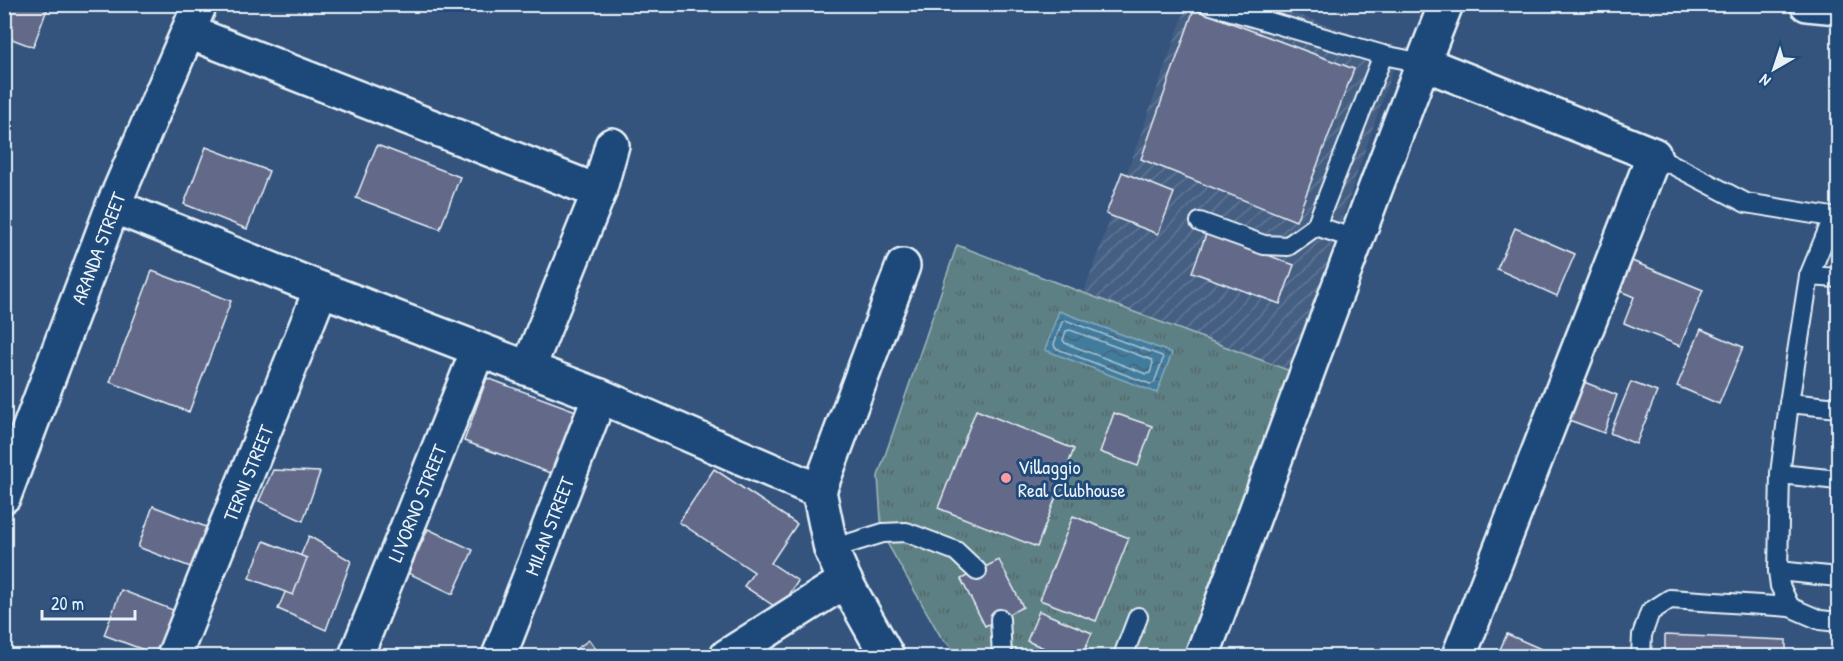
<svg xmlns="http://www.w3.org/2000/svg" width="1843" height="661" font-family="'Patrick Hand',sans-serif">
<defs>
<pattern id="industrial-furrows" width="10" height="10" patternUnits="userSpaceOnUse" patternTransform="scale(1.5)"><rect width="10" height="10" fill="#455e83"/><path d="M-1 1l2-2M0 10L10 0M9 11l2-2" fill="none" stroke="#607695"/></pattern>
<pattern id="grass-tufts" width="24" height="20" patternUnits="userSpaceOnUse" patternTransform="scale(1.5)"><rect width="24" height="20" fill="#5d8084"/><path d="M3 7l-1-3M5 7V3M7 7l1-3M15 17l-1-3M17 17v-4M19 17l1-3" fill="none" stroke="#53676a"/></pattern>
<pattern id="water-waves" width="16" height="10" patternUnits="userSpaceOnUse" patternTransform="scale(1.5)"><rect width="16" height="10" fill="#427b9d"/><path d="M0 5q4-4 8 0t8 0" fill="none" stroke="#446478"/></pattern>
</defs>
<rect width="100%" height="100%" fill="#34547e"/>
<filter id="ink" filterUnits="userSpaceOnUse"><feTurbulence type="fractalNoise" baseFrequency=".0167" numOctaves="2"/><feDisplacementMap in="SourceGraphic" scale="12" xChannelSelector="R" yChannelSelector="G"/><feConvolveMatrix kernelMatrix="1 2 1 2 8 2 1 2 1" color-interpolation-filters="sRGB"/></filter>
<g filter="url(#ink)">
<polygon fill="url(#industrial-furrows)" points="1187,5 1272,5 1399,51 1290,371 1084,292"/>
<polygon fill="url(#grass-tufts)" stroke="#a2b8be" stroke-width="1.5" points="957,245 1290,371 1192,656 960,656 941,637 882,534 878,476"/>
<polygon fill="url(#water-waves)" stroke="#84aac1" stroke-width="1.5" points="1059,311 1172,353 1157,393 1045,350"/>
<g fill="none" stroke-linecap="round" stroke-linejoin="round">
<g stroke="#a6c2d4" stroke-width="1.5">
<polygon points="1065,320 1162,356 1163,359 1154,383 1150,384 1055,348 1054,344 1062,322"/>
<polygon points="1070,330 1152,360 1153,363 1150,373 1146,374 1065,343 1063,340 1066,331"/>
</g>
</g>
<g fill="#646b89" stroke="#e8f1f8" stroke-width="1.5">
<polygon points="4,4 49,4 33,47 4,36"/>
<polygon points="1194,9 1354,69 1296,221 1141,159"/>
<polygon points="377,145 460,177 440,229 356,198"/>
<polygon points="206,147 269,171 247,229 184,204"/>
<polygon points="1122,172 1174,193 1158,234 1106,214"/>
<polygon points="1515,228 1575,254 1557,296 1497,269"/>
<polygon points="1207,232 1294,265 1280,304 1192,272"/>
<polygon points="1632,261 1703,290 1680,346 1624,323 1634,297 1620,291"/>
<polygon points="152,271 231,301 189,412 110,382"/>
<polygon points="1701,329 1743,347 1719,404 1677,386"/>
<polygon points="487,378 584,414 561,477 464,441"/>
<polygon points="1584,382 1617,395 1604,433 1569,420"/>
<polygon points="1631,382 1657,392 1636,444 1610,433"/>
<polygon points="976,410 1074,449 1037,547 938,508"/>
<polygon points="1114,413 1152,426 1138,466 1100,452"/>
<polygon points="714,469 797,524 771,563 798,581 780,610 744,586 754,572 679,522"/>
<polygon points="273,470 320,472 303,521 259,501"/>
<polygon points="153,506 216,531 201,571 138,547"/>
<polygon points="1073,516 1129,538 1096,621 1040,600"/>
<polygon points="428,529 473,550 453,594 408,573"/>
<polygon points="309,536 351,561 326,630 278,609"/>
<polygon points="264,541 307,558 293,595 249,578"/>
<polygon points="999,560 1023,607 985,626 961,579"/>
<polygon points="121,590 186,615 160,656 104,635"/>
<polygon points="1039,611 1092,633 1082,656 1041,656 1044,648 1027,641"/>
<polygon points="1507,634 1557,656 1497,656"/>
<polygon points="1665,635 1786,640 1786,656 1665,656"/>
<polygon points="589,640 601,656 566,656"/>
</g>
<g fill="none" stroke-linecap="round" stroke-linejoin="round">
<g stroke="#e8f1f8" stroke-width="22">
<g id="service">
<polyline points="1208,4 1383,55 1316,226"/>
<polyline points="1383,55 1423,63"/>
<polyline points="1654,155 1746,203 1838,218"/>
<polyline points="1833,218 1809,276 1789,403 1780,474 1778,571 1780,586 1790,607 1820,620 1838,622"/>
<polyline points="1200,222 1264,245 1288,246 1316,226 1355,239"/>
<polyline points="1809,276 1838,278"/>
<polyline points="1789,403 1838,408"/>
<polyline points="1780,474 1838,480"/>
<polyline points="831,549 883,533 906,532 956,551 977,571"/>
<polyline points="1778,571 1838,577"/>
<polyline points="1000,619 1002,656"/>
<polyline points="1123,656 1138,617"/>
<polyline points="1641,656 1642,635 1650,612 1670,599 1790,607"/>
</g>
</g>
<g stroke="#e8f1f8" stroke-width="38">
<g id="minor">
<polyline points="1807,4 1838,7"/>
<polyline points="189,32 599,192"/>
<polyline points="1423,63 1654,155 1459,656"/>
<polyline points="113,206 321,289 600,396 819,491"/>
<polyline points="528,369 599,192 612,145"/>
<polyline points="4,496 113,206 200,4"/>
<polyline points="174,656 321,289"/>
<polyline points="356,656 478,350"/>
<polyline points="499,656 600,396"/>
<polyline points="727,656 845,581"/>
<polyline points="887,656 845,581 831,549 819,491 903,266"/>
</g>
</g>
<g stroke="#e8f1f8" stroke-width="38">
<path id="tertiary" d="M 1202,656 C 1284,439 1361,220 1446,4"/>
</g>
<use href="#service" stroke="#1f4a7a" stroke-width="18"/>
<use href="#minor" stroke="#1f4a7a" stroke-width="33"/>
<use href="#tertiary" stroke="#1f4a7a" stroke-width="33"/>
</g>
</g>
<circle fill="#ff9aa2" stroke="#1f4a7a" stroke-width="2" cx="1006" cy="478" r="6"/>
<g text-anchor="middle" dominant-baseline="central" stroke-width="6" stroke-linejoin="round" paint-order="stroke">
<g font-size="20" fill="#e8f1f8" stroke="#1f4a7a">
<text transform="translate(98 248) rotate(-69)">ARANDA STREET</text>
<text transform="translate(248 473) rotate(-68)">TERNI STREET</text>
<text transform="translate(417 503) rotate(-68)">LIVORNO STREET</text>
<text transform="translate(549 526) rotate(-69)">MILAN STREET</text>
</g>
<g font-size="20" fill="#e8f1f8" stroke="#1f4a7a" text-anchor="start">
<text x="1018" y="466">Villaggio<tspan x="1018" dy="23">Real Clubhouse</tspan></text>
</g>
</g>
<rect width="1843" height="661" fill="none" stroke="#1f4a7a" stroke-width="24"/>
<rect x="12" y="12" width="1819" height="637" fill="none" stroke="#e8f1f8" stroke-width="2" filter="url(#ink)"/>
<g transform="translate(1774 69) rotate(219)" stroke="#1f4a7a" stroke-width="4.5" paint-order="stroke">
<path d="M0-4.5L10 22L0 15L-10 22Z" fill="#e8f1f8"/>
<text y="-9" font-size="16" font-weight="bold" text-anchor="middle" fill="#e8f1f8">N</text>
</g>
<path d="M42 610v9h93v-9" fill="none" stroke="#e8f1f8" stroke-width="3"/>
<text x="51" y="610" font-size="18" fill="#e8f1f8" stroke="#1f4a7a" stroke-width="4.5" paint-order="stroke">20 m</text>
</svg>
